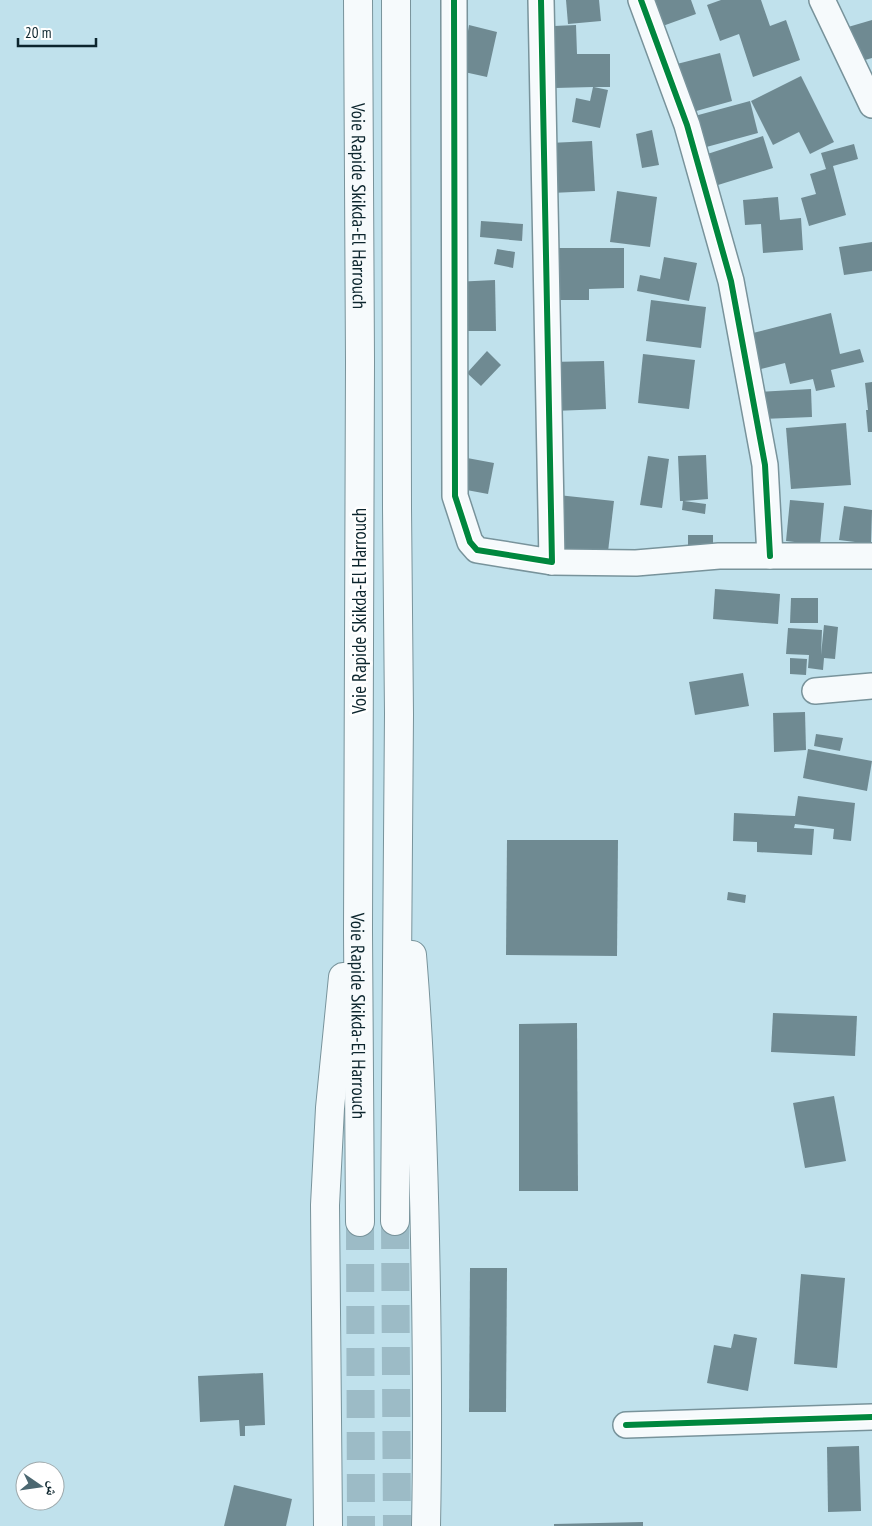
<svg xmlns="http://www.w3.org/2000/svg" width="872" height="1526" font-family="'PT Sans Narrow','Noto Naskh Arabic',sans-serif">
<rect width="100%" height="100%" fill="#c0e1ec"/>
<g fill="#6f8a92">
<polygon points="566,0 599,0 601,21 568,24"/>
<polygon points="636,0 691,0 696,14 646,32"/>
<polygon points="721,0 761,0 770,26 786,20 800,60 753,77 739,34 720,41 707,5"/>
<polygon points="872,20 872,58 841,67 831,32"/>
<polygon points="469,25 497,32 487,77 446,68 454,28 468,31"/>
<polygon points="576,25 577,54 610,54 610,87 594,87 608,90 600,128 572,122 576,98 590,101 593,87 555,88 554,26"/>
<polygon points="720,53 732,101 682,115 669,66"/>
<polygon points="801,76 834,142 810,154 799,132 773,145 751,101"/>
<polygon points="750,101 758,133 699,149 691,117"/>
<polygon points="652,130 659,165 642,168 636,134"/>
<polygon points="763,136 773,168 705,189 695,158"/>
<polygon points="592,141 595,191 551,193 549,143"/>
<polygon points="854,144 858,159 833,166 846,215 809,226 801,198 816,194 810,174 826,169 821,153"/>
<polygon points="617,191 657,197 650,247 610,242"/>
<polygon points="778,197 780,220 801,218 803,250 763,253 761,224 745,225 743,200"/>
<polygon points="481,221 523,224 522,241 480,237"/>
<polygon points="872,242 872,271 844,275 839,247"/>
<polygon points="556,248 624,248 624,288 589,289 589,300 557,300"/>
<polygon points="497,249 515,252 513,268 494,264"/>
<polygon points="664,257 697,263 689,301 637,291 640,275 660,279"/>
<polygon points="495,280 496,331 455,331 454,282"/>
<polygon points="651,300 706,307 701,348 646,341"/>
<polygon points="831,313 840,354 860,349 864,362 831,370 835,387 816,391 813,379 790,384 785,363 753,371 745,335"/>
<polygon points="487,351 501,365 481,386 467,373"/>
<polygon points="643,354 695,360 689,409 638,403"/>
<polygon points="604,361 606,409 553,411 547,362"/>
<polygon points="872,382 872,432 868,432 866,410 868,410 865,383"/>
<polygon points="811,389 812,417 759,419 758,392"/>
<polygon points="846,423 851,485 791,489 786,428"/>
<polygon points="451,455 494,463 488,494 445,486"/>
<polygon points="706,455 708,499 684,501 706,504 705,514 682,510 683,501 680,501 678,456"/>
<polygon points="648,456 669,459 662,508 640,505"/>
<polygon points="558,495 614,501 607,560 552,554"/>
<polygon points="790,500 824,503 820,545 786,541"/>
<polygon points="844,506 872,510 871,544 839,540"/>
<rect x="688" y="535" width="25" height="19"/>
<polygon points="715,589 780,594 778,624 713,619"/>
<polygon points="791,598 818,598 818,623 790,623"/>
<polygon points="824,625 838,627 835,659 824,658 823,670 808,668 809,655 786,654 788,628 822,630 821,655"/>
<polygon points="790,658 807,659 806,675 790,674"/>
<polygon points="743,673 749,706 695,715 689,682"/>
<polygon points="805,712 806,750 774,752 773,713"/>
<polygon points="816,734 843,738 840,751 814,746"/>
<polygon points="808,749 872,761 867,791 803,778"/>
<polygon points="798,796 855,803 851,841 833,839 834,829 795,824 794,828 814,829 812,855 757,852 757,842 733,841 734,813 795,816"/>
<polygon points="507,840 618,840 617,956 506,955"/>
<polygon points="728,892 746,895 745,903 727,900"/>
<polygon points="773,1013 857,1016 855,1056 771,1052"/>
<polygon points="577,1023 578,1191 519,1191 519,1024"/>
<polygon points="834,1096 846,1161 805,1168 793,1103"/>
<polygon points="470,1268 507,1268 506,1412 469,1412"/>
<polygon points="801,1274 845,1278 837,1368 794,1364"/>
<polygon points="734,1334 757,1338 748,1391 707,1383 714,1345 731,1348"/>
<polygon points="263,1373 265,1425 245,1426 245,1436 240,1436 239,1420 200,1422 198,1376"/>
<polygon points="859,1446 861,1511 828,1512 827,1447"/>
<polygon points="234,1485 292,1499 286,1526 224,1526"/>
<polygon points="643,1522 643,1526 554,1526 554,1524"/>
</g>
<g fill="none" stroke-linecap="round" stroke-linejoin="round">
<g stroke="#9cbbc6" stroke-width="28" stroke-dasharray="28 14" stroke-linecap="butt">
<polyline points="395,1221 397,1526"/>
<polyline points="360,1222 361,1526"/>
</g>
<g stroke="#78939b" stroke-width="28">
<g id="minor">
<polyline points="454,0 455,496 470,542 477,550 552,562 541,0"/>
<polyline points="641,0 687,125 731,281 765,465 770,556"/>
<polyline points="822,0 872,105"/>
<polyline points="552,562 636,563 719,556 872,556"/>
<polyline points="815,691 872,686"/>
<polyline points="626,1425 872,1417"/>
</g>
</g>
<g stroke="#78939b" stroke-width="30">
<g id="trunk">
<path id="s1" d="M 358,0 L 360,362 L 358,931 L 360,1222"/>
<path d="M 412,955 C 420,1050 423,1144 425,1239 C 427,1334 428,1430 426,1526"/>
<polyline points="395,1221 399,714 397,508 396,0"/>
<polyline points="328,1526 325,1205 330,1108 343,977"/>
</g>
</g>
<use href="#minor" stroke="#f6fafc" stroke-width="25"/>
<use href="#trunk" stroke="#f6fafc" stroke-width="28"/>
<g stroke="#fff" stroke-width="9">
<g id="cycleway">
<polyline points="454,0 455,496 470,542 477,550 552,562 541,0"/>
<polyline points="641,0 687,125 731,281 765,465 770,556"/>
<polyline points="626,1425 872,1417"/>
</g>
</g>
<use href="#cycleway" stroke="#00873e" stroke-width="6"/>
</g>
<g text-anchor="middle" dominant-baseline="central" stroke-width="5" stroke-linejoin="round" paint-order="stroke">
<g font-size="19" fill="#0c252d" stroke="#fff">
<text stroke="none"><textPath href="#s1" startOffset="206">Voie Rapide Skikda-El Harrouch</textPath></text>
<text transform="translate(359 611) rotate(-90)">Voie Rapide Skikda-El Harrouch</text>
<text stroke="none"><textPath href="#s1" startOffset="1016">Voie Rapide Skikda-El Harrouch</textPath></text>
</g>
</g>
<g transform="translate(40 1486) rotate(103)"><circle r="24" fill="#ffffff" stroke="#9ea8ab"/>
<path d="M0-4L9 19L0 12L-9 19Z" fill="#4b6770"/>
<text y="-8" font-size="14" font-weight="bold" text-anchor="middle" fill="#0c252d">ش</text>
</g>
<path d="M18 38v8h78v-8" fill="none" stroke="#0c252d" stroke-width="2.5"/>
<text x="25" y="38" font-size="15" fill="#0c252d" stroke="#ffffff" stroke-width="4" paint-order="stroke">20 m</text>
</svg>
